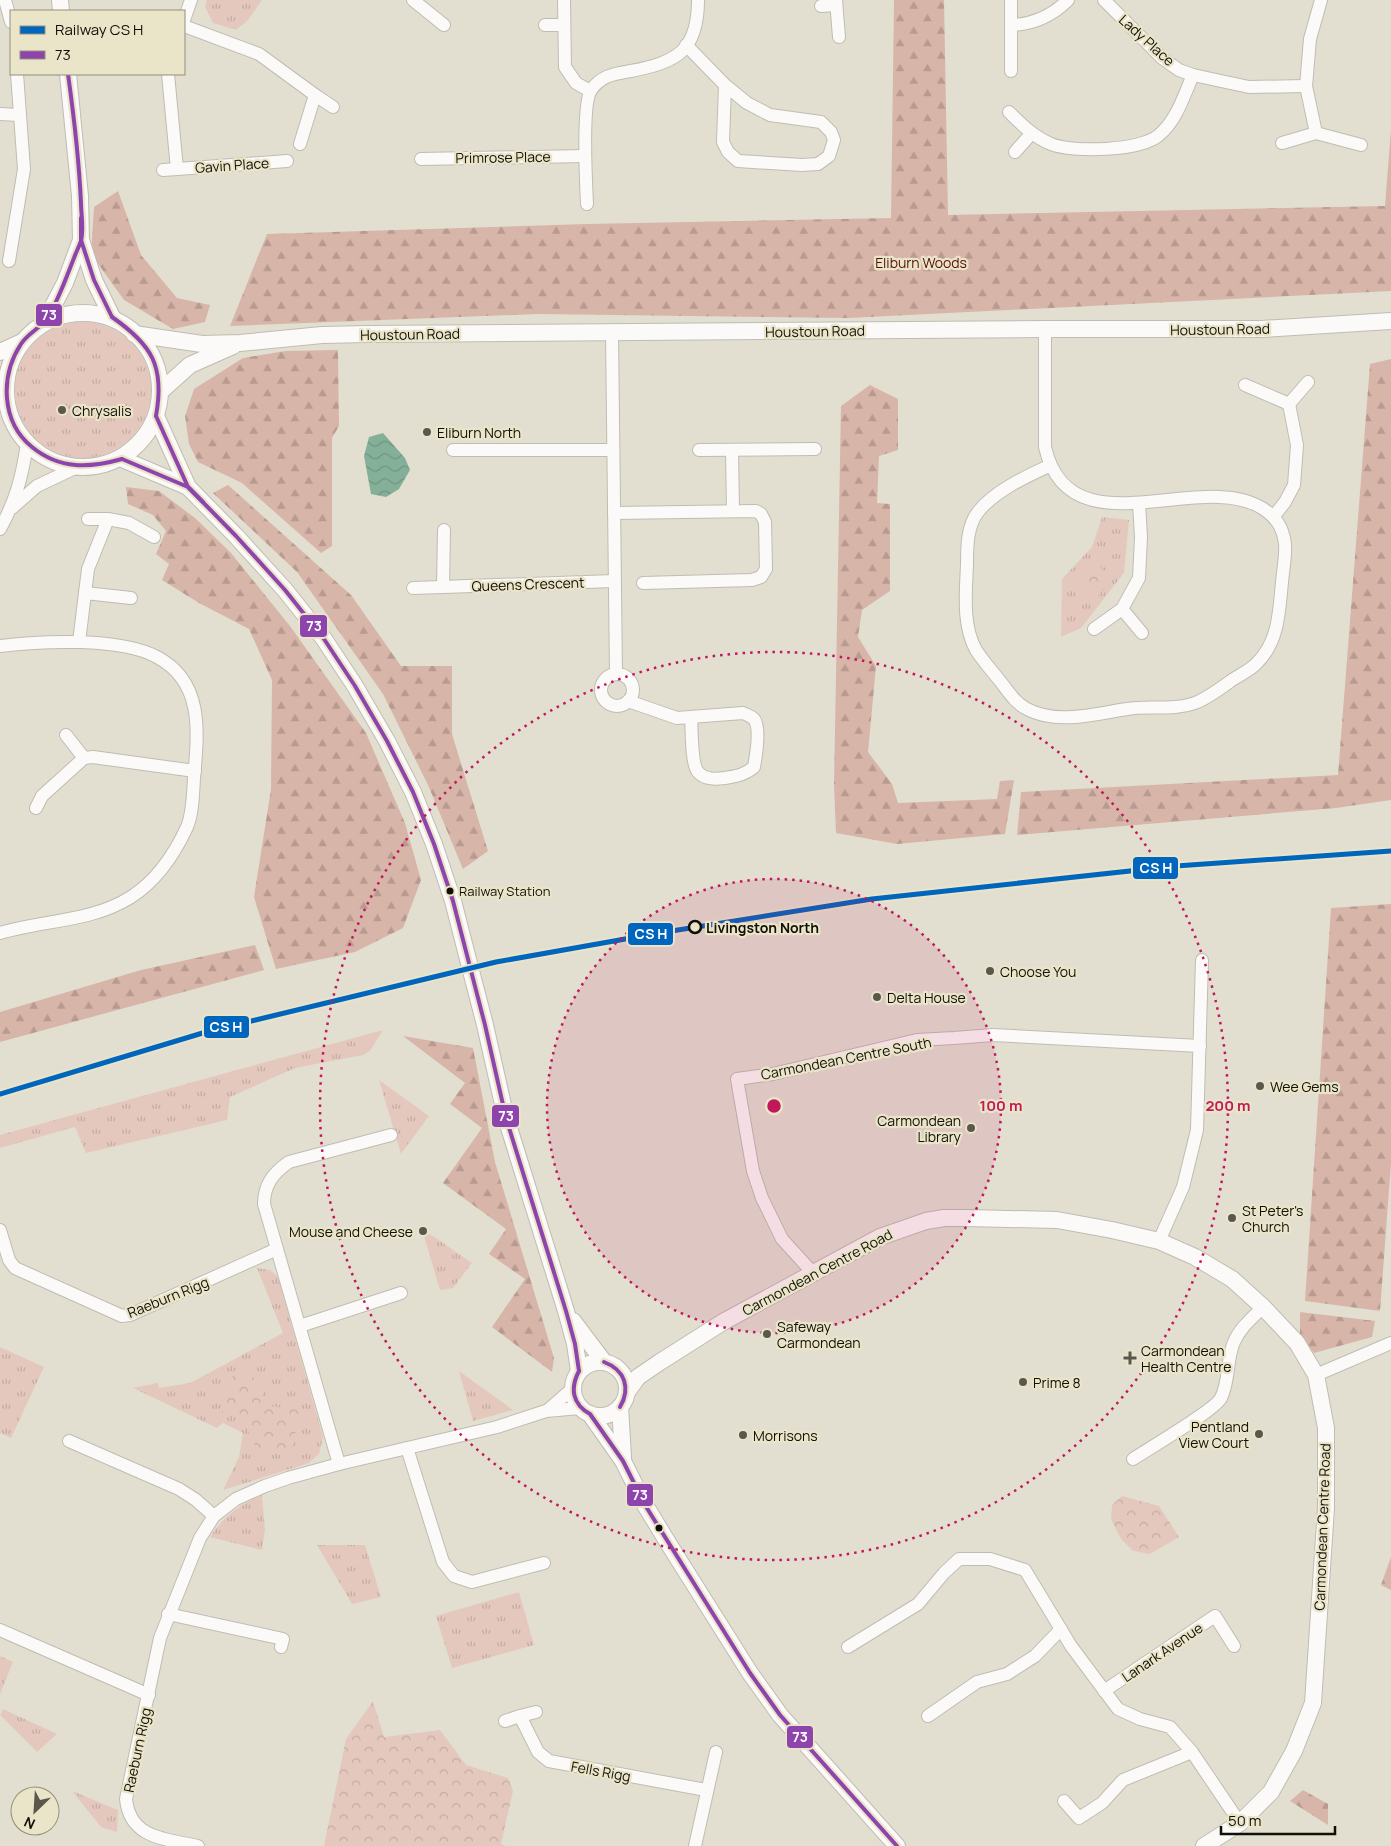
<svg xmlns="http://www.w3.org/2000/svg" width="1391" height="1846" font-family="Manrope,sans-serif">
<defs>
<pattern id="grass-tufts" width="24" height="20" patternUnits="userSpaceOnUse" patternTransform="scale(1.25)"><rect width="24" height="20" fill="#e5c8bd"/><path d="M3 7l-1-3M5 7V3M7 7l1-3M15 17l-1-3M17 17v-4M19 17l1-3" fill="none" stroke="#c3aba1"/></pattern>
<pattern id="forest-firs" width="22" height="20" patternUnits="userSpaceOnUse" patternTransform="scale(1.25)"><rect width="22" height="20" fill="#d8b5a9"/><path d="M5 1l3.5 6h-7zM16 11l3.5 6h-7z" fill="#b89a90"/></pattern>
<pattern id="park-crowns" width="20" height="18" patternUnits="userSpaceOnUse" patternTransform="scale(1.25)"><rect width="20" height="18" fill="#e5c8bd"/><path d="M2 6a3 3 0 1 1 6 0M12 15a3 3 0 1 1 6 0" fill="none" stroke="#c3aba1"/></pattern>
<pattern id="water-waves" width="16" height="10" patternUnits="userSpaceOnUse" patternTransform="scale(1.25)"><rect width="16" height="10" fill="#84af99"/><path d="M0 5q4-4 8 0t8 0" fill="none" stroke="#719582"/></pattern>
</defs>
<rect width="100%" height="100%" fill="#e2dfd1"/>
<g fill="url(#grass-tufts)">
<polygon points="207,0 262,0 248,20 236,30 213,23 205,7"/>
<circle cx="83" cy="390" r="68"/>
<polygon points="1102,517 1129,520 1124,573 1081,628 1061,637 1062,579 1092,547"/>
<polygon points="383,1030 370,1051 363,1055 295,1068 230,1097 227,1120 86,1153 75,1127 0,1148 0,1135"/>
<polygon points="379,1080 429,1116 401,1154"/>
<polygon points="430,1234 472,1263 453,1288 440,1290 424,1236"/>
<polygon points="257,1268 270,1270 278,1277 323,1437 319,1454 309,1463 223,1490 239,1457 243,1433 223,1423 217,1428 133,1388 158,1383 159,1388 190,1383 283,1333"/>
<polygon points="0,1347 44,1367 11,1438 0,1433"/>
<polygon points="459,1371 513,1410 473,1421"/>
<path d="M 262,1495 L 265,1530 L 262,1550 L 210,1537 C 225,1515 238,1506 262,1495 Z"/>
<polygon points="317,1545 365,1545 381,1597 352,1604"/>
<polygon points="519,1592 534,1645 452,1668 436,1616"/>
<polygon points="0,1656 13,1662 0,1694"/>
<polygon points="3,1709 57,1734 37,1752 0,1715"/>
<polygon points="72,1791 118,1810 117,1832 101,1827"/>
</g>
<g fill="url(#forest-firs)">
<polygon points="894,0 944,0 948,215 1385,206 1391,129 1391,291 849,318 538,314 230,326 267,234 586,224 891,218"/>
<polygon points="118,191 141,255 177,298 210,305 205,322 173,329 124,300 91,254 94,207"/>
<polygon points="338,350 339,426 332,438 332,546 321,553 242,483 198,462 189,444 185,416 194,389 243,358 285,351"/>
<polygon points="1391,359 1391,800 1336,808 1017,835 1021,792 1338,775 1370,364"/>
<polygon points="870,385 898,399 898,450 879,456 877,503 890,504 890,591 862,610 858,637 876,666 868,752 892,784 898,803 997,799 1000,781 1014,780 1005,834 897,844 836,833 834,784 841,406"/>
<polygon points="228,485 351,595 401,666 452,666 452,734 488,851 463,869 428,785 383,694 297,572 213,493"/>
<polygon points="126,487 159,491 195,518 231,553 290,626 366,733 405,823 421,880 403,928 355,952 276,969 254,897 271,789 272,680 249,629 199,603 162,580 169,564 156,554 166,531 153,515 128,504"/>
<polygon points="1391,904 1391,1163 1380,1311 1305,1301 1331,908"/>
<polygon points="255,945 264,970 0,1042 0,1012 141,970"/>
<polygon points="403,1036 473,1048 495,1162 554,1358 552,1372 492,1327 525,1279 489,1254 506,1229 443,1183 482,1128 450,1104 465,1083"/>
<polygon points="1300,1312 1375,1321 1372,1337 1314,1353 1300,1336"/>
<polygon points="1391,1557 1391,1590 1381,1585"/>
<polygon points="1303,1790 1328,1804 1328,1825 1290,1801"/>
</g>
<g fill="url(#park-crowns)">
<polygon points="1096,562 1113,579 1097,597 1080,581"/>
<polygon points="237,1372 260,1380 264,1405 300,1410 293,1445 282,1452 258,1452 242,1417 222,1413 226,1383"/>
<polygon points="1122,1496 1159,1506 1179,1537 1150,1554 1133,1551 1121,1539 1111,1519 1112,1505"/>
<polygon points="373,1701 384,1737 440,1730 466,1765 508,1778 513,1791 501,1844 505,1846 324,1846 346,1739"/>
</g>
<polygon fill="url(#water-waves)" points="383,433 405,458 410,470 399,489 386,497 371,494 364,456 369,437"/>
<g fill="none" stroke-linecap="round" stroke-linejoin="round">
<g stroke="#bfbdb2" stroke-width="14">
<g id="minor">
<polyline points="5,0 11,22"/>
<polyline points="413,0 444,25"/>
<polyline points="564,0 565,67 576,83 590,91"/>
<polyline points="836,0 839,37"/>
<polyline points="1011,0 1011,71"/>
<polyline points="1104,0 1162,58 1179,70 1193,75 1249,87 1306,86"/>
<polyline points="821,6 836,5"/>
<polyline points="184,20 191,0"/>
<polyline points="545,25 564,25"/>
<path d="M 1012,25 C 1033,24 1053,15 1068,0"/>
<polyline points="184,26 259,54 315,95 300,144"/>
<polyline points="686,45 725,85 747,103 770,115 821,122 831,132 834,140 829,156 818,164 802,165 738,161 728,152 723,142 725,85"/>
<polyline points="168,74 177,169 287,161"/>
<polyline points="315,95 333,107"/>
<path d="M 1009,112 C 1022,125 1034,137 1051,144 C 1073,153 1141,151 1159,135 C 1177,120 1184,95 1193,75"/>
<polyline points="0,114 19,115"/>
<polyline points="1316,133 1306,86 1310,39 1321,0"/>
<polyline points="1282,143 1316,133 1361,145"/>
<polyline points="1015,152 1031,134"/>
<polyline points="421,159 585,156"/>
<polyline points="163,170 177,169"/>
<path d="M 587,204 C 586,184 582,104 591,90 C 602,75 614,74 631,71 C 677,62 698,51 698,0"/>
<polyline points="9,261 24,169 17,74"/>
<path d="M 1045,329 L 1045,447 C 1069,553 1200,469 1262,508 C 1276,517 1283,527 1285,544 C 1286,556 1283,570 1282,582 C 1279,612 1279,642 1256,664 C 1250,670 1240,675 1232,680 C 1221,688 1208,698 1195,703 C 1173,711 1149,705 1127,709 C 1095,714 1057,725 1027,709 C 1015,703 1008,691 1000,681 C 992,671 983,661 976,650 C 962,625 966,592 967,564 C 967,547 967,526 978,512 C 994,491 1027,476 1051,465"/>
<polyline points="612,333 616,674"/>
<polyline points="1245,385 1289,404 1308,382"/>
<polyline points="453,450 613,450"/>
<polyline points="699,450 815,449"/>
<polyline points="732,450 733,510"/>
<polyline points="12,508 37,486 75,468"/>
<polyline points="614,513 756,511 761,514 765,522 766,569 761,577 752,580 643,583"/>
<polyline points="1274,516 1285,502 1294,485 1297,445 1289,404"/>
<polyline points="88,519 108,519"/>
<path d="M 0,529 C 16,500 22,477 27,444"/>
<polyline points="443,587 444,530"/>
<polyline points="413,588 614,581"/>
<polyline points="85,593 131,598"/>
<polyline points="1122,609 1142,633"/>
<polyline points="1094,629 1122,609 1139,578 1141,537 1139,503"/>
<polyline points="79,642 88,569 108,519 129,523 154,537"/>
<path d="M 0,646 C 41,641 120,637 157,657 C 204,682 198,732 194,778 C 193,793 193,813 187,827 C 175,853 156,881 131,897 C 92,922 43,920 0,933"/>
<circle cx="617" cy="690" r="16"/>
<path d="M 628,701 L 677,718 L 743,713 C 747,715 751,716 754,719 C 761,728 756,756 754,767 C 745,775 736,776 725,778 C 716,779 705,780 698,772 C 691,764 692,730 691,717"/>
<polyline points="66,735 84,758"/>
<polyline points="36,808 42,796 84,758 93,757 195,771"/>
<polyline points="0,1230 9,1260 15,1268 122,1316 130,1315 277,1249"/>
<polyline points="1159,1241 1183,1187 1197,1130 1202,960"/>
<polyline points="813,1273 782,1239 762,1198 753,1171 737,1079 773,1074 917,1040 954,1038 993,1035 1200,1046"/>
<polyline points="300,1326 401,1293"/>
<polyline points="1316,1375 1391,1343"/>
<polyline points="548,1410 572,1389"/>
<polyline points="69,1441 179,1489 196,1500 214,1516"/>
<polyline points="407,1448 443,1562 454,1576 472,1582 544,1563"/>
<path d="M 1133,1459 C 1148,1449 1215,1410 1221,1398 C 1230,1380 1226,1360 1234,1342 C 1240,1328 1252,1318 1263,1307"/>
<path d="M 339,1464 L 264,1204 C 264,1185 273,1173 289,1162 L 391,1135"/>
<polyline points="168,1614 283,1639 281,1647"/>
<polyline points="0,1630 149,1695"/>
<polyline points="848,1647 918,1604 944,1573 959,1559 990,1559 1025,1570 1071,1646 1118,1709 1140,1719 1170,1727 1192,1752 1240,1823"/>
<polyline points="1104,1691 1215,1616 1234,1646"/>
<polyline points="520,1716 536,1712"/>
<polyline points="928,1716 977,1682 1007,1674 1035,1656 1061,1629"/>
<polyline points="505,1721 520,1716 538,1752 549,1761 706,1790"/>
<polyline points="1064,1801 1079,1818 1102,1803 1123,1780 1192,1752"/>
<path d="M 198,1846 C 166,1839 130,1839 126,1799 L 160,1638 L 200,1538 L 214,1516 L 236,1499 L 265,1486 L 288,1478 L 339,1464 L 497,1427 L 546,1411 L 580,1408"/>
<polyline points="695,1846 716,1752"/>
</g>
</g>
<g stroke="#bfbdb2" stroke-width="18">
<g id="tertiary">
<polyline points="60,0 61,11"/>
<polyline points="68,74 80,196 81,240 94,280 112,317"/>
<circle cx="83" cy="390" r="77"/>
<polyline points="44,323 65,283 81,240"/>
<polyline points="134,334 202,344 240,343 322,335 368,334 1045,329 1262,329 1391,321"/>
<polyline points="0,352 22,342"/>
<polyline points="161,391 190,365 233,346"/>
<polyline points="156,416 188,487 236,536 285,590 324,639 355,686 387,741 413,792 434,844 453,901 485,1025 506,1118 566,1311 575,1344 579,1371"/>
<polyline points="122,459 188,487"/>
<polyline points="573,1321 604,1362"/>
<circle cx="600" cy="1389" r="27"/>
<polyline points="627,1392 638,1377 660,1362 723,1322 880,1237 926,1221 944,1218 967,1218 1057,1220 1112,1230 1159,1241 1195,1257 1232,1279 1263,1307 1297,1343 1316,1375 1326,1428 1326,1508 1313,1703 1294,1751 1271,1792 1240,1823 1204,1846"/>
<polyline points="620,1407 623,1457"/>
<polyline points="590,1414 623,1461 645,1505 670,1546 750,1673 780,1715 897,1846"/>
</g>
</g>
<use href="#minor" stroke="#fbfaf8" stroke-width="12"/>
<use href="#tertiary" stroke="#fbfaf8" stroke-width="16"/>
<g stroke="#eae4c9" stroke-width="8">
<g id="bus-1">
<path d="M 68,74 C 74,117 79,159 81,203 C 81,214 84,229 81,241 C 79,247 76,252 74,258 C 66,278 59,299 48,317 C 41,328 28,333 21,344 C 0,376 1,422 32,447 C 60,470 90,468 122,459"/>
<polyline points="81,218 81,240 94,280 112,317"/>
<path d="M 112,317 C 152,345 165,366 156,416"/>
<polyline points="156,416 188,487 236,536 285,590 324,639 355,686 387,741 413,792 434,844 453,901 485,1025 506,1118 566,1311 575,1344 579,1371"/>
<polyline points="122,459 188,487 203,502"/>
<path d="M 604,1362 C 625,1370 631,1388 620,1407"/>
<path d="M 579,1371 C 570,1388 572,1404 590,1414 L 623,1461 L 645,1505 L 750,1673 L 780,1715 L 897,1846"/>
</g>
</g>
<use href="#bus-1" stroke="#8e44ad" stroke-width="4"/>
<g stroke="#eae4c9" stroke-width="9">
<polyline id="rail-1" points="0,1094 206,1032 496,962 659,933 872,899 1176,866 1391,851"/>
</g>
<use href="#rail-1" stroke="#0065bd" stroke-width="5"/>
</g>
<circle cx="774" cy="1106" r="227" fill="#c2185b" fill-opacity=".12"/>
<g fill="none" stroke="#c2185b" stroke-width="2.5" stroke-dasharray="2.5 5">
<circle cx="774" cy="1106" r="227"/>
<circle cx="774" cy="1106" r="454"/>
</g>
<g fill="#5a584d" stroke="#eae4c9" stroke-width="2">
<circle cx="62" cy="410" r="5"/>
<circle cx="427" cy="432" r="5"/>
<circle cx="990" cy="971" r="5"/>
<circle cx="877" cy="997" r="5"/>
<circle cx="1260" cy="1086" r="5"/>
<circle cx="971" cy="1128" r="5"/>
<circle cx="1232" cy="1218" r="5"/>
<circle cx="423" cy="1231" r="5"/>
<circle cx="767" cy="1334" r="5"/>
<path d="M1127.5 1350.5h5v5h5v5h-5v5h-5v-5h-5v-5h5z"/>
<circle cx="1023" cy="1382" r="5"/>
<circle cx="1259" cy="1434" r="5"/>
<circle cx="743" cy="1435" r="5"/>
</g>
<g fill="#110f06" stroke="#eae4c9" stroke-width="2">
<circle cx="450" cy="891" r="4.5"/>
<circle cx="659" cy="1528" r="4.5"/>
</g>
<circle fill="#eae4c9" stroke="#110f06" stroke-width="2.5" cx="695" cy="927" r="6"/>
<g text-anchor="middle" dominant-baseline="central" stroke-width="4.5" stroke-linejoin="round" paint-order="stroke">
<g font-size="13" fill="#110f06" stroke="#eae4c9" text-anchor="start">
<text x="459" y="891">Railway Station</text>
</g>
<g font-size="14" fill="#110f06" stroke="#eae4c9">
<text transform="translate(1147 40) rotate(42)">Lady Place</text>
<text transform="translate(503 157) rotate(-1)">Primrose Place</text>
<text transform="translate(232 165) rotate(-4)">Gavin Place</text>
<text transform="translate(1220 329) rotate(-1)">Houstoun Road</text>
<text transform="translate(815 331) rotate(-1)">Houstoun Road</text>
<text transform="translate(410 334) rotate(-1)">Houstoun Road</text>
<text transform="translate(528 584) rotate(-2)">Queens Crescent</text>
<text transform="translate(846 1058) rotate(-11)">Carmondean Centre South</text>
<text transform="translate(817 1272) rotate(-28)">Carmondean Centre Road</text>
<text transform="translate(168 1297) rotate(-22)">Raeburn Rigg</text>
<text transform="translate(1322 1527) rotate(-88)">Carmondean Centre Road</text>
<text transform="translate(1162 1652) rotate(-34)">Lanark Avenue</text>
<text transform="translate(137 1750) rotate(-78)">Raeburn Rigg</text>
<text transform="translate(601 1771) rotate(10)">Fells Rigg</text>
</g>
<g font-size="14" fill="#570e0a" stroke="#eae4c9">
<text x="921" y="262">Eliburn Woods</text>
</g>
<g font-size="14" fill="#110f06" stroke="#eae4c9" text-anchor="start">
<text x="72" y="410">Chrysalis</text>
<text x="437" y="432">Eliburn North</text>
<text x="1000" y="971">Choose You</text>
<text x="887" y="997">Delta House</text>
<text x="1270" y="1086">Wee Gems</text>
<text x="961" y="1120" text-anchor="end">Carmondean<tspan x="961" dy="16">Library</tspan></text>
<text x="1242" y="1210">St Peter's<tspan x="1242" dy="16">Church</tspan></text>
<text x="413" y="1231" text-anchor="end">Mouse and Cheese</text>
<text x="777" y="1326">Safeway<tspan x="777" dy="16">Carmondean</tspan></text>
<text x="1141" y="1350">Carmondean<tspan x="1141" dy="16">Health Centre</tspan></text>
<text x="1033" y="1382">Prime 8</text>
<text x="1249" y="1426" text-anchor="end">Pentland<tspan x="1249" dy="16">View Court</tspan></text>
<text x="753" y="1435">Morrisons</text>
</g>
<g font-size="14" font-weight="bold" fill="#110f06" stroke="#eae4c9" text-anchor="start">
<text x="706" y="927">Livingston North</text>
</g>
</g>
<circle cx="774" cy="1106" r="8" fill="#c2185b" stroke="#eae4c9" stroke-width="2.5"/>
<g font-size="15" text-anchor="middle" font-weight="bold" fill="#c2185b" stroke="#eae4c9" stroke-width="4.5" stroke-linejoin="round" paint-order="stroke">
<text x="1001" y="1111">100 m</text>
<text x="1228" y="1111">200 m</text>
</g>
<g stroke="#eae4c9" stroke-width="2">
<rect x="35" y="303" width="28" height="24" rx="5" fill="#8e44ad"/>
<rect x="299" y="614" width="29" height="24" rx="5" fill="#8e44ad"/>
<rect x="1132" y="856" width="47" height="24" rx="5" fill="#0065bd"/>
<rect x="627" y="922" width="47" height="24" rx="5" fill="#0065bd"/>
<rect x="203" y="1015" width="47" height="24" rx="5" fill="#0065bd"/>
<rect x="491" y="1104" width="29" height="24" rx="5" fill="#8e44ad"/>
<rect x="626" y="1483" width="28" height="24" rx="5" fill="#8e44ad"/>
<rect x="786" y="1725" width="28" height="24" rx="5" fill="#8e44ad"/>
</g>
<g font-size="14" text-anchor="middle" font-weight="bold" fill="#fff">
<text x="49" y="320">73</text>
<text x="314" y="631">73</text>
<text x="1156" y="873">CS H</text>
<text x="651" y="939">CS H</text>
<text x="226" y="1032">CS H</text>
<text x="506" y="1121">73</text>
<text x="640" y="1500">73</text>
<text x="800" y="1742">73</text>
</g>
<rect x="10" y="10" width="175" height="65" fill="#eae4c9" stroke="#938f7b"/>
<rect x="20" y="26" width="25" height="8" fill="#0065bd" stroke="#938f7b"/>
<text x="55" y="35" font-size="15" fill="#110f06">Railway CS H</text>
<rect x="20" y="51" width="25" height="8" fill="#8e44ad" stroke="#938f7b"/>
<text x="55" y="60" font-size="15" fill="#110f06">73</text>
<g transform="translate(35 1811) rotate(205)"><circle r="24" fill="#eae4c9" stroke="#938f7b"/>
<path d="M0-4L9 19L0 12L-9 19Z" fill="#5a584d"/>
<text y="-8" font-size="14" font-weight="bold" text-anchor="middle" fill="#110f06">N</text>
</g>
<path d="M1221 1826v8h114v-8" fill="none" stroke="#110f06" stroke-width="2.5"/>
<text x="1228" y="1826" font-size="15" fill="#110f06" stroke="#eae4c9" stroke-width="4" paint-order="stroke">50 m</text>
</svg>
